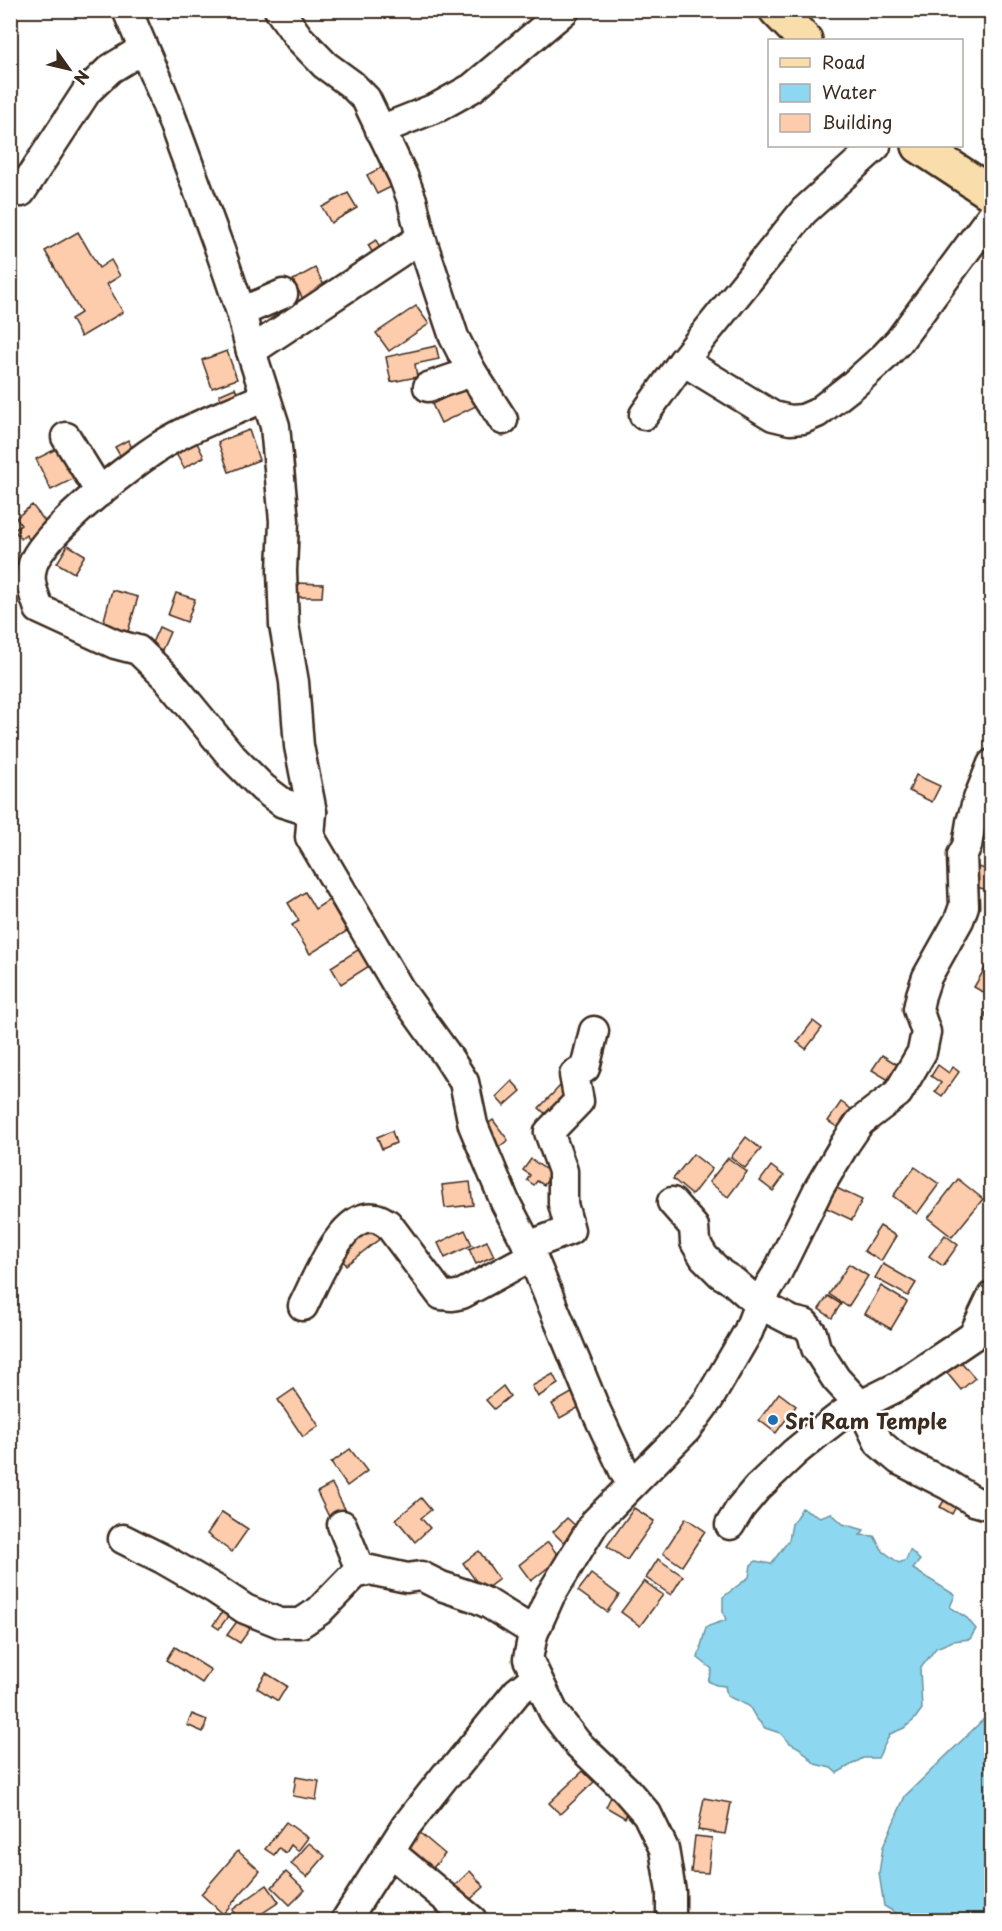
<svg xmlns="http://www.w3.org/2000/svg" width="1002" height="1931" font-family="'Playpen Sans',sans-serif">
<rect width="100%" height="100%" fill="#fff"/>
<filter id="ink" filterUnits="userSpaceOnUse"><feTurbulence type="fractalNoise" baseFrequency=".0167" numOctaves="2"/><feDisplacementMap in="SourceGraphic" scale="12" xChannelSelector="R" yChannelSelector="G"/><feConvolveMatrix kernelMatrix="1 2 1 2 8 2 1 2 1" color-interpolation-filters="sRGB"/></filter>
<g filter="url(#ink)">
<g fill="#8ed7f0" stroke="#6d929c" stroke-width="1.5">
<polygon points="802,1508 820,1517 831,1513 843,1524 864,1530 860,1535 874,1536 883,1551 899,1563 906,1560 910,1550 920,1560 913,1569 955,1595 950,1607 967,1618 976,1629 970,1639 953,1641 936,1648 920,1669 922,1709 914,1720 904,1728 890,1734 878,1758 863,1758 837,1773 831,1768 815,1764 801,1749 790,1743 780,1733 765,1728 756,1718 749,1706 727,1696 725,1686 716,1685 708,1681 712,1669 698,1658 706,1627 726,1620 723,1612 723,1597 749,1577 751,1565 756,1561 771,1564 789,1540 792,1524"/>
<polygon points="991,1712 991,1920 908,1920 884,1906 879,1873 883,1847 905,1796"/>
</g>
<g fill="#fdccac" stroke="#3b2a1e" stroke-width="1.5">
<polygon points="164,10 184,10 168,19"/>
<polygon points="384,166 395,185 377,194 367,175"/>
<polygon points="348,193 357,208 331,223 322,207"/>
<polygon points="78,232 99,268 111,260 120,276 107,284 123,312 81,337 71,319 81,313 45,251"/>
<polygon points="376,240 382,253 375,257 368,245"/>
<polygon points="315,268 326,289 304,301 293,280"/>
<polygon points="416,306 429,324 389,351 376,333"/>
<polygon points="436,346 439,359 415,364 417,377 391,382 386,357"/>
<polygon points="227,351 237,379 212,388 202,360"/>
<polygon points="468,387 476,406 441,423 432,404"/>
<polygon points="235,388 242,405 226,412 219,395"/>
<polygon points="249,430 259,460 229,472 218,442"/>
<polygon points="194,437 204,457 184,468 173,448"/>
<polygon points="128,440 137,457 125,464 115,447"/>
<polygon points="60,447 75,478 51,490 36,459"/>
<polygon points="32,505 51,529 33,544 26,535 21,539 14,530 21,525 16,518"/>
<polygon points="68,545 85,555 74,573 57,563"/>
<polygon points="296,583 323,584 322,597 295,597"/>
<polygon points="112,590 138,597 125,642 100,635"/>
<polygon points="176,593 195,599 187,622 168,615"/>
<polygon points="159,627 170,632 162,650 151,645"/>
<polygon points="916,775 940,786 932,802 909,791"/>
<polygon points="972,866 992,870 992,891 968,885"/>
<polygon points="305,892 315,909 329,900 347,931 310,954 292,925 299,921 288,903"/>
<polygon points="364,946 374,963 341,984 331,967"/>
<polygon points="991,958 992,984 986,994 974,987"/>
<polygon points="991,1004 992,1004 992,1021 984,1016"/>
<polygon points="813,1021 822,1028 806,1049 797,1042"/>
<polygon points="882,1055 906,1070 897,1085 872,1070"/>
<polygon points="938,1065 949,1073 953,1067 959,1072 942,1096 935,1091 941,1083 931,1076"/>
<polygon points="512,1081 521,1091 504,1106 496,1097"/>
<polygon points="560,1086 572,1098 552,1120 539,1108"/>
<polygon points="841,1102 857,1113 843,1131 828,1121"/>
<polygon points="493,1120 508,1140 499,1147 484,1127"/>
<polygon points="392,1131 396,1143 382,1149 377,1137"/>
<polygon points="746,1137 761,1149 745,1168 731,1157"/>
<polygon points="693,1154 712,1169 692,1195 673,1179"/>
<polygon points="728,1158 747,1172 728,1197 709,1182"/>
<polygon points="531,1159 552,1174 544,1185 537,1181 534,1185 527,1180 530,1175 523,1170"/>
<polygon points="771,1166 784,1176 773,1191 760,1181"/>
<polygon points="915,1167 939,1184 917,1214 893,1196"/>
<polygon points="958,1179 983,1199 952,1237 928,1218"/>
<polygon points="470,1182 473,1205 445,1208 442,1185"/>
<polygon points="828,1184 862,1200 852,1220 818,1204"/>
<polygon points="372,1224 382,1237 346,1265 336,1251"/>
<polygon points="880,1226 896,1236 881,1261 864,1251"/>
<polygon points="465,1230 472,1245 445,1258 438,1243"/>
<polygon points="945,1235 958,1245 943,1266 929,1256"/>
<polygon points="487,1241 494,1256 476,1264 469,1249"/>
<polygon points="849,1264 868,1276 848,1307 829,1294"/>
<polygon points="883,1264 916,1283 908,1296 875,1278"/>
<polygon points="881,1286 907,1302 891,1329 865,1314"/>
<polygon points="828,1296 841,1304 832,1318 819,1309"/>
<polygon points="957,1357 975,1378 961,1390 943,1368"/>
<polygon points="553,1374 558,1384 538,1397 532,1386"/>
<polygon points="503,1386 510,1396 494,1409 486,1400"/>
<polygon points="294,1389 319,1426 303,1437 278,1400"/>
<polygon points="575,1391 583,1405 560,1418 552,1404"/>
<polygon points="779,1393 796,1406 776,1433 759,1420"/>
<polygon points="350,1449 367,1471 347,1486 331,1463"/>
<polygon points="332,1484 347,1513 331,1521 317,1492"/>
<polygon points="950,1491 961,1497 952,1514 940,1507"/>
<polygon points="421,1498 431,1510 421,1518 430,1528 415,1542 396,1519"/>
<polygon points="634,1508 654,1521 627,1560 607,1546"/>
<polygon points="222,1512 248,1529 232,1552 207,1534"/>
<polygon points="567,1518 577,1527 563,1542 553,1532"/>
<polygon points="686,1518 705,1531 682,1566 663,1553"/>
<polygon points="548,1542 560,1558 531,1581 519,1565"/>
<polygon points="479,1551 499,1579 483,1591 463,1563"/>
<polygon points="658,1559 683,1576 671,1595 646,1578"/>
<polygon points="591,1574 619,1595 607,1612 578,1591"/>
<polygon points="644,1581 663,1595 640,1626 621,1612"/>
<polygon points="223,1611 229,1615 219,1629 213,1625"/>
<polygon points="238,1620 250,1629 240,1643 227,1635"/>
<polygon points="175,1647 211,1670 202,1683 167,1660"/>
<polygon points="266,1673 287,1686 278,1701 257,1688"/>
<polygon points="192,1714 207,1720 203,1732 187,1725"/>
<polygon points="583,1771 594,1782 560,1814 549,1803"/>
<polygon points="296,1777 319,1781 316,1800 293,1796"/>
<polygon points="612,1795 631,1806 625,1818 606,1807"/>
<polygon points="704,1798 731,1803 725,1834 698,1830"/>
<polygon points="286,1822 308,1838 298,1851 291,1845 286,1853 279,1848 274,1855 265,1849"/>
<polygon points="419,1832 445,1854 419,1884 394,1862"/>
<polygon points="695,1836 712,1838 708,1873 691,1872"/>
<polygon points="309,1843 325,1856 307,1877 291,1864"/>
<polygon points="238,1851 260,1871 223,1914 201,1894"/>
<polygon points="470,1871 484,1887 452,1916 438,1901"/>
<polygon points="286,1872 305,1890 290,1905 272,1887"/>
<polygon points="267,1885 279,1902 252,1920 239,1920 232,1910"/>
</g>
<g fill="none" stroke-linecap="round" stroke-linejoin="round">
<g stroke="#3b2a1e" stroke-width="33">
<g id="minor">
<polyline points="127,10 162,92 220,250 241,312 251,351 275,426 284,521 282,571 284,625 294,682 299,746 312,812 310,837 400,990 446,1054 464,1082 473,1125 505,1202 528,1246 597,1413 625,1473 633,1483"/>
<polyline points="279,10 299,38 325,65 351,84 366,99 403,176 412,200 421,238 454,337 472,372 503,420"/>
<polyline points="380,130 438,107 472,88 565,10"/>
<polyline points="21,192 87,91 110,69 143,49"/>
<polyline points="241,312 283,294"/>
<polyline points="251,351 421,238"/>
<polyline points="683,361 773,416 790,420 803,419 817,413 854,384 884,357 899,341 992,215"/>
<polyline points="428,387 472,372"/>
<path d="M 264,397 C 234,412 201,422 172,439 C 141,455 43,533 33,564 C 27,581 34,593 39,609 L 115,644 L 138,650 L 168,679 L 233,758 L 263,788 L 283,803 L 312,812"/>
<polyline points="644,415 683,361 804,211 876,146"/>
<polyline points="66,437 100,492"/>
<polyline points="672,1202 694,1227 695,1242 704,1257 721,1274 734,1282 759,1304 792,1321 805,1324 812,1333 816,1348 836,1379 861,1406 879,1443 899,1460 948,1485 974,1501 992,1506"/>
<polyline points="528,1246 570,1230 563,1204 563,1171 549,1132 579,1101 574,1075 585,1068 594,1031"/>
<path d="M 303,1306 C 315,1283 342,1211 375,1218 C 379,1218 384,1222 388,1224 L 441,1295 L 452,1296 L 462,1294 L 532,1256"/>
<polyline points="342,1525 361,1572"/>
<polyline points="730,1525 741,1507 757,1488 795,1452 817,1434 843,1414 899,1386 973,1336 992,1296"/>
<polyline points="123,1539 163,1559 215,1589 245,1609 280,1623 301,1623 319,1611 355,1574 370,1570 407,1578 421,1576 441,1586 474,1597 489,1604 531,1630 533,1634"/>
<polyline points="390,1852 472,1920"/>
<polyline points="346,1920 406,1826 446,1775 455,1768 517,1692 536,1677"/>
<polyline points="671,1920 671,1892 664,1849 647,1814 625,1789 578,1744 554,1713 528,1659 533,1634 550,1596 595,1522 686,1430 709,1399 748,1332 760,1301 776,1275 819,1188 845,1144 860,1122 898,1093 922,1052 926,1032 918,1009 921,995 927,977 959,920 964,906 962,855 967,846 971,822 978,799 992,764"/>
</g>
</g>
<g stroke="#3b2a1e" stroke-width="38">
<g id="major">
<polyline points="776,10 805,40"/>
<polyline points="919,146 992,194"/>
</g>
</g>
<use href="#minor" stroke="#fff" stroke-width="28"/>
<use href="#major" stroke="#f9deab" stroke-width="33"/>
</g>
</g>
<circle fill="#1f6fb2" stroke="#fff" stroke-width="2" cx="773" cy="1420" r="6"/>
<g text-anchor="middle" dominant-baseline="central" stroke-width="5" stroke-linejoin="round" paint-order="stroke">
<g font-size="21" font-weight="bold" fill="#3b2a1e" stroke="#fff" text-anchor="start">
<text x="785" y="1420">Sri Ram Temple</text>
</g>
</g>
<rect width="1002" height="1931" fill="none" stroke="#fff" stroke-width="36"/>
<rect x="18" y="18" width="966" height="1895" fill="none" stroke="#3b2a1e" stroke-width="2" filter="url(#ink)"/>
<rect x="768" y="39" width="195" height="108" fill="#ffffff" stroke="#b1aaa5" stroke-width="1.5"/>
<rect x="780" y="58" width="30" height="9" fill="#f9deab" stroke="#b1aaa5" stroke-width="1.5"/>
<text x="822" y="69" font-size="18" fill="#3b2a1e">Road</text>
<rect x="780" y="84" width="30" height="18" fill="#8ed7f0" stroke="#b1aaa5" stroke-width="1.5"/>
<text x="822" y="99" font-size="18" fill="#3b2a1e">Water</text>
<rect x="780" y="114" width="30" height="18" fill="#fdccac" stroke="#b1aaa5" stroke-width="1.5"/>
<text x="822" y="129" font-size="18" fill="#3b2a1e">Building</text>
<g transform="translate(69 69) rotate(124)" stroke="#ffffff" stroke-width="4.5" paint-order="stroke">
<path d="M0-4.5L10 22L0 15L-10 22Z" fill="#3b2a1e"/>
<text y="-9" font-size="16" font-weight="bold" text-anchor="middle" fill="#3b2a1e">N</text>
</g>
</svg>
